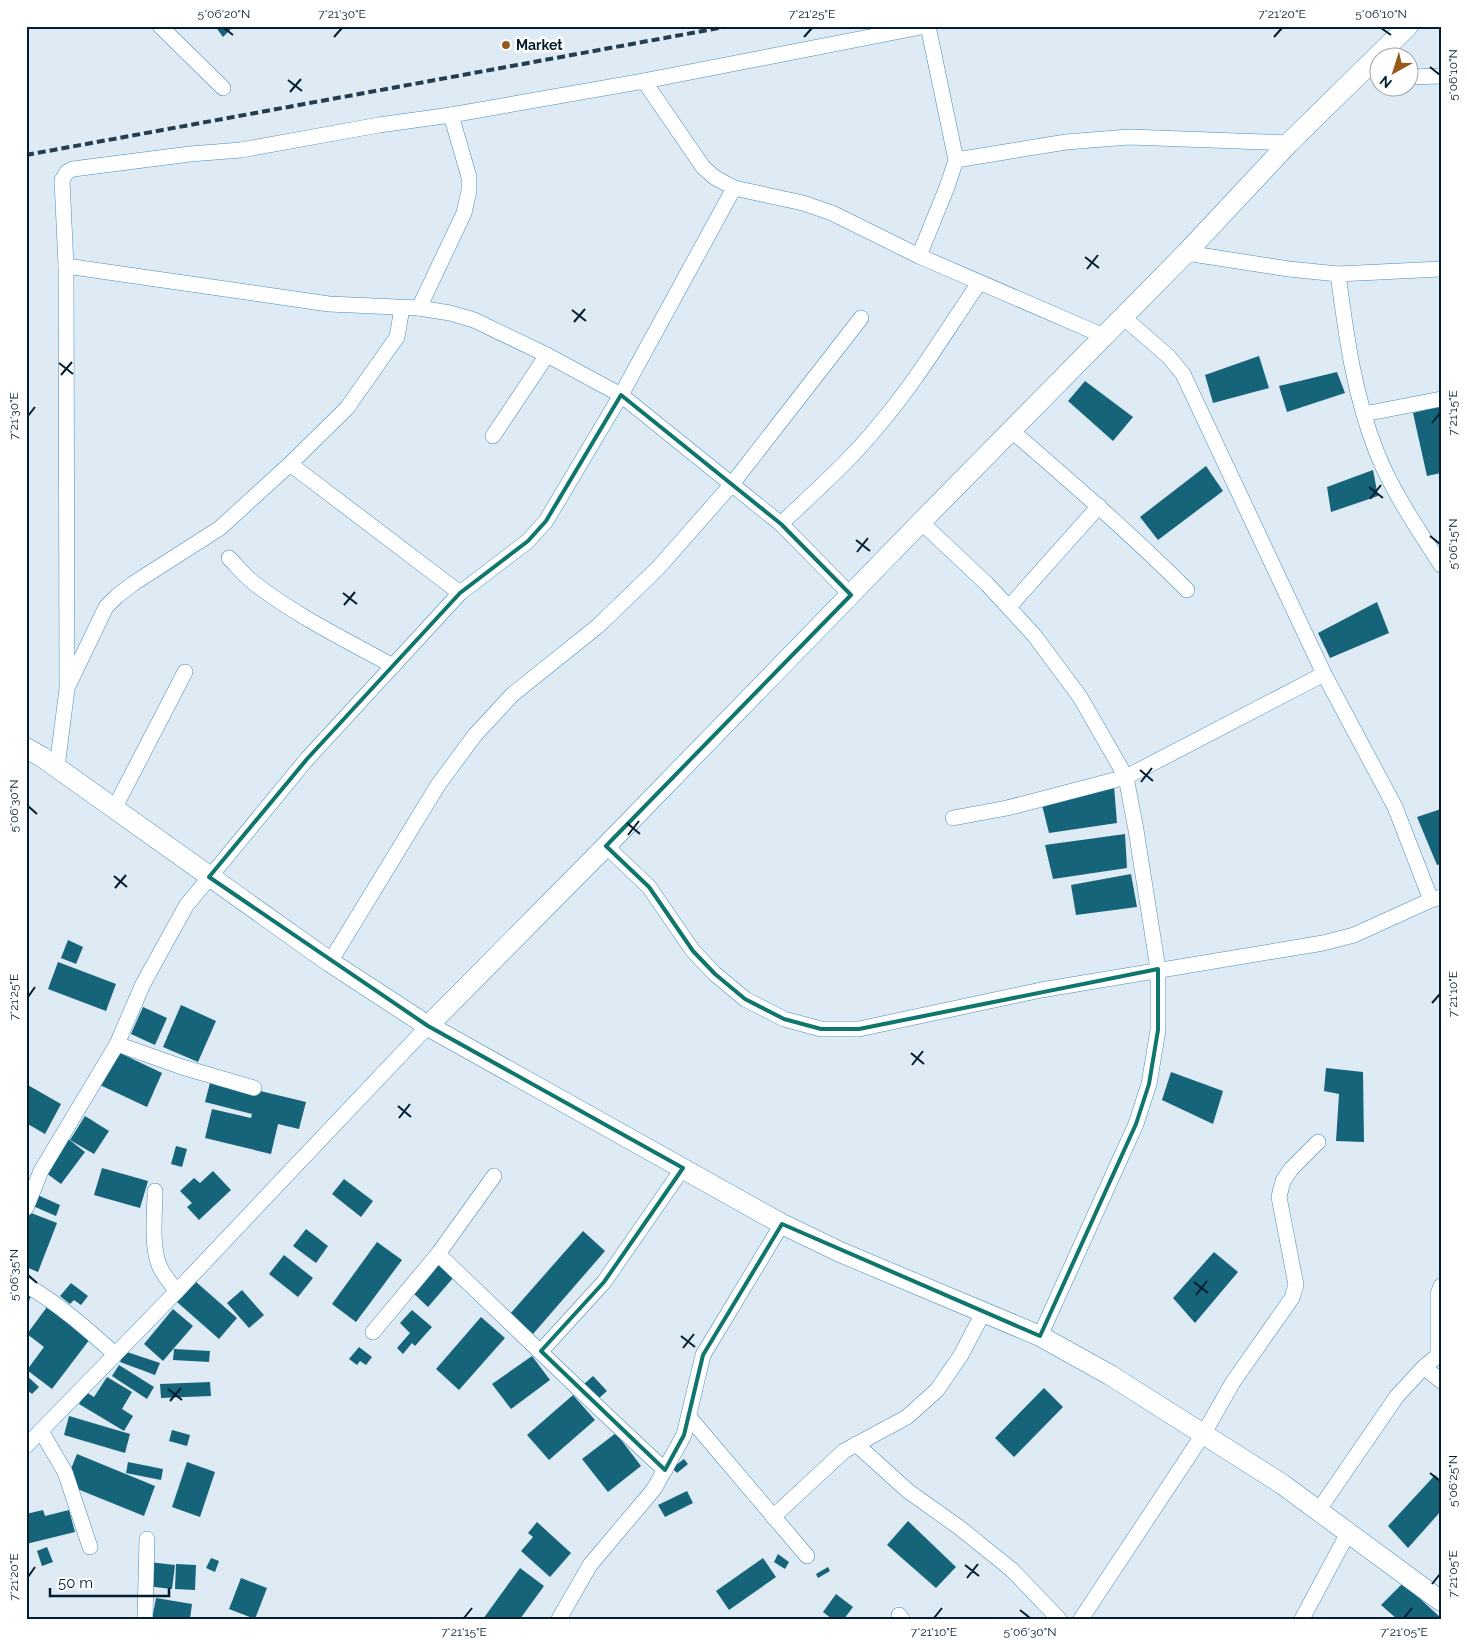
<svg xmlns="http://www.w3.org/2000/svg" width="1467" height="1645" font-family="Raleway,sans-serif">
<rect width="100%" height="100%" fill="#deebf5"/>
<g fill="#16647a">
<polygon points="215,26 234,26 223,37"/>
<polygon points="1259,356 1269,388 1213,403 1205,375"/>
<polygon points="1337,372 1345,393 1287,412 1279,386"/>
<polygon points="1085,381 1133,417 1113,441 1068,401"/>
<polygon points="1440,406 1441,473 1427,476 1413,413"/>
<polygon points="1206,466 1223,491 1158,540 1140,517"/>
<polygon points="1373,470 1378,496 1331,512 1327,487"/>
<polygon points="1377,602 1389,633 1330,658 1318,633"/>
<polygon points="1114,786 1117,823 1049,833 1042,805"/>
<polygon points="1441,809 1441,864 1437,865 1417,817"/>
<polygon points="1125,834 1127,868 1053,879 1045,845"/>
<polygon points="1131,874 1137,907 1076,915 1071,885"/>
<polygon points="68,940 83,947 76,964 61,958"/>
<polygon points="58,962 116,984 106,1011 48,989"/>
<polygon points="181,1005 216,1021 198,1062 163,1047"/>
<polygon points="143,1007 167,1018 155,1045 131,1034"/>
<polygon points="116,1051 162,1073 147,1107 100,1085"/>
<polygon points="1326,1068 1363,1072 1364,1142 1336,1141 1339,1094 1324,1091"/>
<polygon points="1171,1072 1223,1091 1213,1124 1162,1100"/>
<polygon points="211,1079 306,1102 299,1129 278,1124 271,1154 205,1138 212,1109 251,1118 252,1114 205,1102"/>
<polygon points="26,1084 61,1104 45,1134 26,1123"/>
<polygon points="85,1116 109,1131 94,1154 70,1140"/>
<polygon points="67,1138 85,1152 61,1184 42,1170"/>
<polygon points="176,1146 187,1149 182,1167 171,1164"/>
<polygon points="102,1168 148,1181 140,1208 94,1195"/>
<polygon points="213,1171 231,1190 199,1220 187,1207 192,1203 180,1191 194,1178 200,1183"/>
<polygon points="344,1179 373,1201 361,1217 332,1194"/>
<polygon points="31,1192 60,1205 56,1216 26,1203"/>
<polygon points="26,1211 57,1223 38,1272 26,1267"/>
<polygon points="306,1229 328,1246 316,1263 293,1246"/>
<polygon points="583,1231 605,1251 533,1334 510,1314"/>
<polygon points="377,1242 402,1260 356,1322 332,1304"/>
<polygon points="1214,1252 1238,1272 1195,1323 1173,1298"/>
<polygon points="284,1255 313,1278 298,1297 269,1274"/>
<polygon points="437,1263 453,1278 428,1307 412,1292"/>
<polygon points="195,1281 237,1318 219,1339 177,1302"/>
<polygon points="71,1283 88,1296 81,1305 74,1300 70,1304 60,1296"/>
<polygon points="242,1290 264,1315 249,1328 227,1303"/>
<polygon points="26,1294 31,1296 26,1308"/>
<polygon points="47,1307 90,1339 52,1389 27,1370 44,1347 27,1334"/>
<polygon points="173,1309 193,1326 163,1361 144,1344"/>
<polygon points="412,1310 432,1327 415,1346 412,1343 403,1354 397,1348 410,1333 400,1323"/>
<polygon points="481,1317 505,1338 459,1390 436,1369"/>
<polygon points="359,1347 372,1357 366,1365 360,1361 357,1365 349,1359"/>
<polygon points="174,1349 210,1351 209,1362 173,1360"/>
<polygon points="124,1351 160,1363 155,1375 120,1362"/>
<polygon points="532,1356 550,1380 511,1409 492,1384"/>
<polygon points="119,1365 154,1387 147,1399 112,1376"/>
<polygon points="26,1375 39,1387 32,1394 26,1389"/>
<polygon points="593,1376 607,1391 598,1399 584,1384"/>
<polygon points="107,1377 132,1392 122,1409 133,1416 124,1431 79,1404 86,1392 94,1397"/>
<polygon points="210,1382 211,1396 161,1398 160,1384"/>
<polygon points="1044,1388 1063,1407 1014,1457 995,1438"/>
<polygon points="573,1395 595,1420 549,1460 527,1435"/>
<polygon points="69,1416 130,1434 125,1453 64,1435"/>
<polygon points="172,1430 190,1435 187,1446 169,1441"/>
<polygon points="616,1433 641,1466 608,1492 582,1459"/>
<polygon points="77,1454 155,1486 144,1516 65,1484"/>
<polygon points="684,1459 688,1464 677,1473 672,1468"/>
<polygon points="128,1462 163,1469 161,1480 126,1473"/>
<polygon points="187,1462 215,1472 200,1517 172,1507"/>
<polygon points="1435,1475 1441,1481 1441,1511 1408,1548 1388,1526"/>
<polygon points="687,1491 693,1503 665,1517 658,1505"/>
<polygon points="43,1510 45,1516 69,1510 75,1532 26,1544 26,1514"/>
<polygon points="908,1521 956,1567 936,1588 887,1545"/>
<polygon points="537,1522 571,1553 550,1577 521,1551 533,1537 528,1533"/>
<polygon points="47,1547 53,1562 42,1566 37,1551"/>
<polygon points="778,1554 789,1562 785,1569 774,1562"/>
<polygon points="211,1558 219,1561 215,1572 206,1568"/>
<polygon points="763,1558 776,1577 729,1610 716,1591"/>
<polygon points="149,1562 175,1565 172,1589 146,1586"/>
<polygon points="176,1564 196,1565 195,1590 175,1589"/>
<polygon points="828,1567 830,1571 818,1578 816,1574"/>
<polygon points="520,1568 544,1586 520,1619 483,1619"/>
<polygon points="241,1578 267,1588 255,1619 229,1609"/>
<polygon points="1403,1583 1441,1618 1441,1619 1397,1619 1381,1605"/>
<polygon points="836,1594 853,1607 844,1619 832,1619 823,1612"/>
<polygon points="156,1598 192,1604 190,1619 152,1619"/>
</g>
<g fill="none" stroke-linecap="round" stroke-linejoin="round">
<g stroke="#498cbb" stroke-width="16">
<g id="minor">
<polyline points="160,26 223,88"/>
<polyline points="1410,77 1441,76"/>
<polyline points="644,81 703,167 714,177 734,188 803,203 832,213 919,256 1104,336"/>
<polyline points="956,160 1066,142 1129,137 1289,143"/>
<polyline points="1186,253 1289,269 1338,274 1441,269"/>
<polyline points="919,256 947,187 956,160 928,26"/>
<polyline points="66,266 329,304 419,308 450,313 474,320 547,355 621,395 781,524 851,595"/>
<path d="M 1338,274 C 1346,334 1354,396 1377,453 C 1393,493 1418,529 1441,565"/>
<polyline points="419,308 464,213 469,191 469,177 451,115"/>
<polyline points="1123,317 1168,356 1183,374 1324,674 1395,807 1431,900"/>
<polyline points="1364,414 1441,399"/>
<path d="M 1011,430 C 1071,482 1131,534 1187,590"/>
<polyline points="493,436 547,355"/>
<polyline points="290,464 460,593"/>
<polyline points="921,522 987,584 1034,635 1080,697 1126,777 1136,830 1158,969 1158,1030 1149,1084 1136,1124 1040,1336"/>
<path d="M 781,524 C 814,492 849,462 878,426 C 916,382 946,331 979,283"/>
<path d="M 229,558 C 237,566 245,576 254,583 C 296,616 346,640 393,666"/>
<polyline points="1009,607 1099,506"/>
<polyline points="69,684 106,607 117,596 134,583 220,528 290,464 347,408 397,337 402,308"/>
<polyline points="57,767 67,689 66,266 62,180 67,172 73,169 190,154 241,150 379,125 451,115 644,81 926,26"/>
<polyline points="114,809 185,672"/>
<polyline points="953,818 1007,808 1126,777 1324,674"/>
<polyline points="606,846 649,887 693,951 715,974 745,999 784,1019 821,1029 859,1029 1041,990 1323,943 1354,935 1431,900 1441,897"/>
<polyline points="330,962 438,785 475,735 512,695 598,626 658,568 732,484 861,318"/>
<polyline points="117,1044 182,1067 254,1088"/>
<path d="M 155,1191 C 155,1213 151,1245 159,1265 C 163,1275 170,1283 177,1291"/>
<polyline points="26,1208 41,1171 117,1044 143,984 186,906 307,759 460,593 528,541 546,521 621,395 734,188"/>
<path d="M 438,1254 C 514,1326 588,1399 665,1470"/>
<path d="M 26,1285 C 59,1304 87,1329 115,1354"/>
<polyline points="373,1332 438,1254 494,1176"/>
<polyline points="541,1351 604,1282 683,1168"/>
<polyline points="1438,1354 1438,1294 1441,1286"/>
<polyline points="1424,1367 1441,1381"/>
<polyline points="689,1417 807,1556"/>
<polyline points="41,1431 65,1472 90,1547"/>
<polyline points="856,1444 908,1491 960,1528 1012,1570 1059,1619"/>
<polyline points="26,1446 177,1291 428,1026"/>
<polyline points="1318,1511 1397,1396 1424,1367 1441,1353"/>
<polyline points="773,1517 844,1451 907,1417 937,1390 961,1355 983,1313"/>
<polyline points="899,1615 902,1619"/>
<polyline points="145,1619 147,1539"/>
<polyline points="559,1619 590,1565 654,1489 684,1435 703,1355 782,1224"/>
<polyline points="1081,1619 1204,1433 1233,1382 1292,1298 1296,1285 1279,1197 1283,1181 1291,1169 1318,1142"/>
<polyline points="1302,1619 1348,1533"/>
</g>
</g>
<g stroke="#498cbb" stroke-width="21">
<g id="tertiary">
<polyline points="26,748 42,757 330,962 428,1026 782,1224 840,1252 1040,1336 1110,1375 1282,1484 1441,1601"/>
<polyline points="428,1026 606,846 921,522 1186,253 1289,143 1408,26"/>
</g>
</g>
<use href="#minor" stroke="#fff" stroke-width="15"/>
<use href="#tertiary" stroke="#fff" stroke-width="20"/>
<polyline stroke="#253e4f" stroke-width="4" stroke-dasharray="8 4" stroke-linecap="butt" points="26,155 730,26"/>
</g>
<path fill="none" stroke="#0f766e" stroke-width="4" stroke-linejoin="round" d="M 621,395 L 781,524 L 851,595 L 606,846 L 649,887 L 693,951 L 715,974 L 745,999 L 784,1019 L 821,1029 L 859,1029 L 1158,969 L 1158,1030 L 1149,1084 L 1136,1124 L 1040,1336 L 782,1224 L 703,1355 L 684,1435 L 665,1470 L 541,1351 L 604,1282 L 683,1168 L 428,1026 L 209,877 L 307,759 L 460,593 L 528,541 L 546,521 Z"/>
<path fill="none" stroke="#021d30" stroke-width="2" d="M 224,28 L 233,35M 1381,28 L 1391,35M 334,37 L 342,28M 804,37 L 812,28M 1274,37 L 1282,28M 1430,67 L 1440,75M 288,80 L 302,91M 290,92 L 301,79M 1085,257 L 1099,268M 1087,269 L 1098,255M 572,310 L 586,321M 574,322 L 585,309M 59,363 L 73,374M 61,375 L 72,362M 28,416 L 35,407M 1432,423 L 1440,413M 1369,487 L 1383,498M 1370,499 L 1381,485M 1430,536 L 1440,544M 856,540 L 870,551M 857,552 L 868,538M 343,593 L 357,604M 344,605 L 355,592M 1140,770 L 1153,781M 1141,782 L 1152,768M 28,806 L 37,814M 627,823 L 640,834M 628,835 L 639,821M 114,876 L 127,887M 115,888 L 126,875M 28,997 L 35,987M 1432,1003 L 1440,994M 911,1053 L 924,1064M 912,1065 L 923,1051M 398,1106 L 411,1117M 399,1118 L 410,1104M 28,1275 L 37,1283M 1194,1282 L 1208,1293M 1196,1295 L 1207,1281M 681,1336 L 695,1347M 683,1348 L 694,1334M 168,1389 L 182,1400M 170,1401 L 181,1388M 1430,1473 L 1440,1481M 965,1565 L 979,1576M 28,1577 L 35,1567M 967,1578 L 978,1564M 1432,1584 L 1440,1574M 1020,1610 L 1030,1618M 464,1618 L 472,1608M 934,1618 L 942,1608M 1404,1618 L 1412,1608"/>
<circle fill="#965a1b" stroke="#fff" stroke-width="2" cx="506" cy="45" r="5"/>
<g text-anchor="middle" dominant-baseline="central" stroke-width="5" stroke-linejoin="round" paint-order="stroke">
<g font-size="14" font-weight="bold" fill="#021d30" stroke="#fff" text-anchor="start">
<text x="516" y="45">Market</text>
</g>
</g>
<rect width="1467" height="1645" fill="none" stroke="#ffffff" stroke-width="55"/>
<g transform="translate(1394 72) rotate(219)"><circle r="24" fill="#ffffff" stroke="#9aa5ac"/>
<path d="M0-4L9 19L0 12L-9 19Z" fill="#965a1b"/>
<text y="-8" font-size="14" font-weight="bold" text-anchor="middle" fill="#021d30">N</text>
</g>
<path d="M50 1588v8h119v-8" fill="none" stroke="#021d30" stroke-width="2.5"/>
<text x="58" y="1588" font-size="15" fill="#021d30" stroke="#ffffff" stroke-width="4" paint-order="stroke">50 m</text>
<rect x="28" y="28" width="1412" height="1590" fill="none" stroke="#021d30" stroke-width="2"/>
<g font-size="12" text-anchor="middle" fill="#021d30">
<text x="224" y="18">5°06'20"N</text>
<text x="342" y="18">7°21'30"E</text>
<text x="812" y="18">7°21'25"E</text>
<text x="1282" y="18">7°21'20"E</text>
<text x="1381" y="18">5°06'10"N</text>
<text transform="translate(1453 75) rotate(-90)" y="4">5°06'10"N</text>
<text transform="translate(1453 413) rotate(-90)" y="4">7°21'15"E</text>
<text transform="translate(14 416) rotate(-90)" y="4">7°21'30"E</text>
<text transform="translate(1453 544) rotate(-90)" y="4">5°06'15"N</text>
<text transform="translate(14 806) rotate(-90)" y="4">5°06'30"N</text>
<text transform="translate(1453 994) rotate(-90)" y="4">7°21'10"E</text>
<text transform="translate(14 997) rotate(-90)" y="4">7°21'25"E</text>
<text transform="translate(14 1275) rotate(-90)" y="4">5°06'35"N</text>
<text transform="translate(1453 1481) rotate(-90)" y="4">5°06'25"N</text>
<text transform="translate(1453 1574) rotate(-90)" y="4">7°21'05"E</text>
<text transform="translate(14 1577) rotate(-90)" y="4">7°21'20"E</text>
<text x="464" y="1636">7°21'15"E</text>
<text x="934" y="1636">7°21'10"E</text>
<text x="1030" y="1636">5°06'30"N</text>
<text x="1404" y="1636">7°21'05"E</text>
</g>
</svg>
